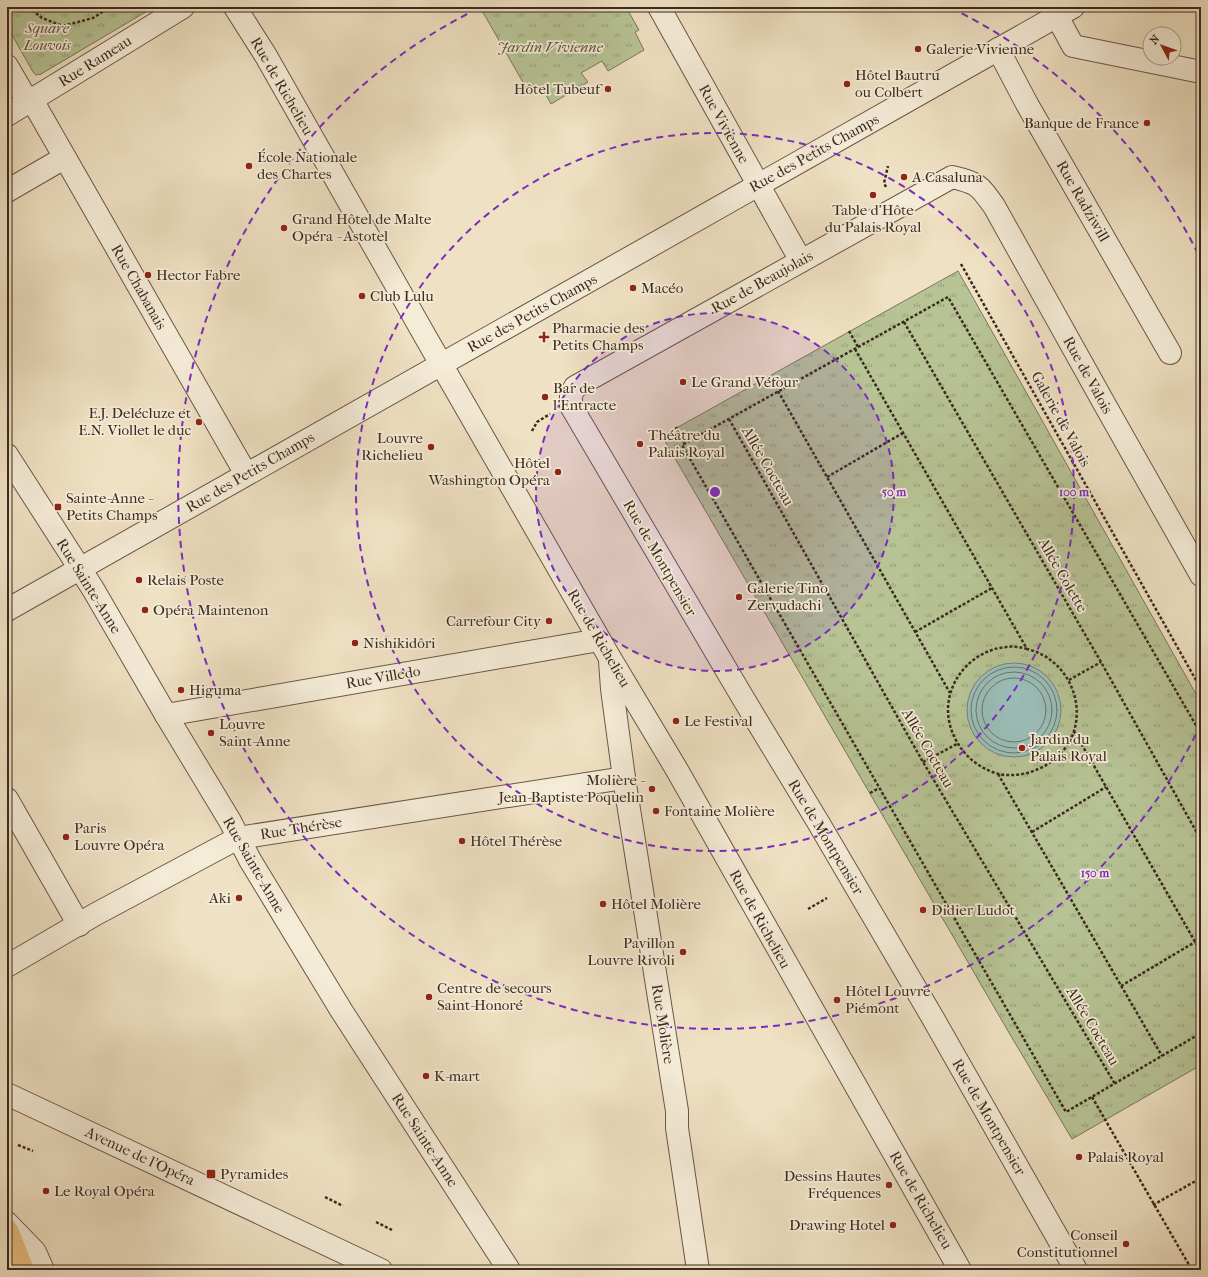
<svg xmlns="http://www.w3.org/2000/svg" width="1208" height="1277" font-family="'IM FELL French Canon',serif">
<defs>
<pattern id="park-tufts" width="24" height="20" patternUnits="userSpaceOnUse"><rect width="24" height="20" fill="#b7c395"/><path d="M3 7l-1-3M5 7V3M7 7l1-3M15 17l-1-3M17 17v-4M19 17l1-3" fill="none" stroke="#969f79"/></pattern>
</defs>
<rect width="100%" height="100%" fill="#efe1c3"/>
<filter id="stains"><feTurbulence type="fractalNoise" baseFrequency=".005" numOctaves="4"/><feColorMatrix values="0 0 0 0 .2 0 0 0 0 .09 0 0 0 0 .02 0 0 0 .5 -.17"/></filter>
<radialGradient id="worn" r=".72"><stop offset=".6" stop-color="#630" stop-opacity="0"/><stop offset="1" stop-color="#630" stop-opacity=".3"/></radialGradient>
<g fill="url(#park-tufts)" stroke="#7a765a">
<polygon points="7,7 154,7 41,74 36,75 33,72 7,26"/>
<polygon points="480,7 626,7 639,30 635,32 644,50 608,71 602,61 581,73 588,82 551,104 541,86 529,93"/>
<polygon points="958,271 1201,703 1201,1065 1072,1139 1008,1031 662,436"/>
</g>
<circle fill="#9abdb7" stroke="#74827a" cx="1014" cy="710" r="47"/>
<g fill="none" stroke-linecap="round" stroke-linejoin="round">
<g stroke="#6b746b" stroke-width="1">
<circle cx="1014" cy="710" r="43"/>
<circle cx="1014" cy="710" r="38"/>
<circle cx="1014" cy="710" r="32"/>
</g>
<g stroke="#695848" stroke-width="24">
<g id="minor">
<polyline points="235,7 266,56 429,343 610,658 677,770 960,1270"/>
<polyline points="659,7 801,261"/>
<polyline points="1052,7 1073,46 1201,72"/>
<polyline points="998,49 1027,104 1170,353"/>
<polyline points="7,66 28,102"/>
<polyline points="32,100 246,474"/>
<polyline points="7,115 183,7"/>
<polyline points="7,191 64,158"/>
<polyline points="7,455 93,589 166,715 230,821 250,860 341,1010 509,1270"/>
<polyline points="7,610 1073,7"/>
<polyline points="610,661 612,689 624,778 677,1111 677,1128 698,1270"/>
<polyline points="166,715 599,640"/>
<polyline points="7,799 79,925"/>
<polyline points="7,966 96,914 238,838 624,778"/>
<polyline points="7,1094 381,1270"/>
<polyline points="7,1223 35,1252 43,1270"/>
<path d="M 1076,1270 L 934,1020 L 818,822 L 743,698 L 571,406 L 571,395 L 575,387 L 952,177 C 978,183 979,185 994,206 L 1105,405 L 1201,575"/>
</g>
</g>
<g stroke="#3c2a1f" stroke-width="24">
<polyline id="major" points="7,1230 23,1270"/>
</g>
<g stroke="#3c2a1f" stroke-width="2.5" stroke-dasharray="3 2" stroke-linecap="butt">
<polyline points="28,7 42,18 63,26 93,18 110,7"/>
<polyline points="7,13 18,7"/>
<polyline points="886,187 884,183 888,166"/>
<polyline points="961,264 1201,689"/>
<polyline points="904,322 1101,662 1201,840"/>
<polyline points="849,331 858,347"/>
<path d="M 855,349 L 1027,649 C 1062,657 1085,695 1074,731 C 1065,761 1029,780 999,774 C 986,771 972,762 964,752 C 954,740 948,725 948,710 C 948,678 974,650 1006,647 C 1013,646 1020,647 1027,649"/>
<polyline points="778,391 950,693"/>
<polyline points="729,419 923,762 1115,1084"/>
<polyline points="676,427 685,443"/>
<polyline points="532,431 537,422 550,414"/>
<polyline points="827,477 903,433"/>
<polyline points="915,632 992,588"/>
<polyline points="1069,680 1101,662"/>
<polyline points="1074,731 1201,952"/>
<polyline points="1201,734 948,297 682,445 1066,1112 1201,1033"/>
<polyline points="923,762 957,744"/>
<polyline points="998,774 1162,1056"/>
<polyline points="870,793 879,788"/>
<polyline points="1032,832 1106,787"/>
<polyline points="808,909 827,898"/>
<polyline points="1121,986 1195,942"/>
<polyline points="1092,1097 1192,1270"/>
<polyline points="18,1145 33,1151"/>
<polyline points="325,1197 343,1206"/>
<polyline points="1153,1205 1201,1178"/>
<polyline points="376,1222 392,1230"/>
</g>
<use href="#minor" stroke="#f5ecd8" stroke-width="22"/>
<use href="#major" stroke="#e8c082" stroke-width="22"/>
</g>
<circle cx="715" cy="492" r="179" fill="#7b2cbf" fill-opacity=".12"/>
<g fill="none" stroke="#7b2cbf" stroke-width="2" stroke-dasharray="7 5">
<circle cx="715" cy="492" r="179"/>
<circle cx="715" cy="492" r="359"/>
<path d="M1201 724A538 538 0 1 1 479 8M951 8A538 538 0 0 1 1201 260"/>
</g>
<g fill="#8f2418" stroke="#f5ecd8" stroke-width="1.5">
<circle cx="918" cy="49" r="4"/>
<circle cx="847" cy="84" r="4"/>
<circle cx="608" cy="89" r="4"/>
<circle cx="1147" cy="123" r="4"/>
<circle cx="249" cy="166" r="4"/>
<circle cx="904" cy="177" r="4"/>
<circle cx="873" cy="195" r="4"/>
<circle cx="284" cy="228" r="4"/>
<circle cx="148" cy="275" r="4"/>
<circle cx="633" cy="288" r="4"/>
<circle cx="362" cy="296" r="4"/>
<path d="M542 331h4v4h4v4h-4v4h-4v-4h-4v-4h4z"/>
<circle cx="683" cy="382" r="4"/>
<circle cx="545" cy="397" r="4"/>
<circle cx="199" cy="422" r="4"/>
<circle cx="640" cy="444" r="4"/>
<circle cx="431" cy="447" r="4"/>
<circle cx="558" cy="472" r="4"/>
<rect x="54" y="503" width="8" height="8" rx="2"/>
<circle cx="139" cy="580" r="4"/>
<circle cx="739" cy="597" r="4"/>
<circle cx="145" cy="610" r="4"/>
<circle cx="549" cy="621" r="4"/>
<circle cx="355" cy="643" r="4"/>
<circle cx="181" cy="690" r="4"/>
<circle cx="676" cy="721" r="4"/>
<circle cx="211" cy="733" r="4"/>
<circle cx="1022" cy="748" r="4"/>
<circle cx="652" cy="789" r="4"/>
<circle cx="656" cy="811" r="4"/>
<circle cx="66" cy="837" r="4"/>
<circle cx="462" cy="841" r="4"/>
<circle cx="239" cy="898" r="4"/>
<circle cx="603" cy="904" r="4"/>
<circle cx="923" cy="910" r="4"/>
<circle cx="683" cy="952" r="4"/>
<circle cx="429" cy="997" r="4"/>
<circle cx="837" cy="1000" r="4"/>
<circle cx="426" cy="1076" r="4"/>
<circle cx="1079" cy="1157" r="4"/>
<rect x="206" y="1169" width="10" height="10" rx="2"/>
<circle cx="889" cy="1185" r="4"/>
<circle cx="46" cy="1191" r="4"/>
<circle cx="893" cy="1225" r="4"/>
<circle cx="1126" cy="1244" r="4"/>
</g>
<g text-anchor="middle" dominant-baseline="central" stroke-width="3.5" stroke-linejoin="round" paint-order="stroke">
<g font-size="15" font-style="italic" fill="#5b503c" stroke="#f5ecd8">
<text x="47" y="28">Square<tspan x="47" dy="17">Louvois</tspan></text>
<text x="550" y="47">Jardin Vivienne</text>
</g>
<g font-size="15" fill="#3c2a1f" stroke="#f5ecd8" text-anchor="start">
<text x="926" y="49">Galerie Vivienne</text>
<text x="855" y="75">Hôtel Bautru<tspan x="855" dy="17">ou Colbert</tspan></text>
<text x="600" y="89" text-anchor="end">Hôtel Tubeuf</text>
<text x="1139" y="123" text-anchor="end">Banque de France</text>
<text x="257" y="157">École Nationale<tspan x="257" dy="17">des Chartes</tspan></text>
<text x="912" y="177">A Casaluna</text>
<text x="873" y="210" text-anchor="middle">Table d'Hôte<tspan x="873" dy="17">du Palais Royal</tspan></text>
<text x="292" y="219">Grand Hôtel de Malte<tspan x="292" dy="17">Opéra - Astotel</tspan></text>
<text x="156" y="275">Hector Fabre</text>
<text x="641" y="288">Macéo</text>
<text x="370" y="296">Club Lulu</text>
<text x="552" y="328">Pharmacie des<tspan x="552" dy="17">Petits Champs</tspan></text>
<text x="691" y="382">Le Grand Véfour</text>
<text x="553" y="388">Bar de<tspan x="553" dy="17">l'Entracte</tspan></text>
<text x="191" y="413" text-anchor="end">E.J. Delécluze et<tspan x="191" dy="17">E.N. Viollet le duc</tspan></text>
<text x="648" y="435">Théâtre du<tspan x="648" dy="17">Palais Royal</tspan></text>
<text x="423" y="438" text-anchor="end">Louvre<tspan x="423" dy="17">Richelieu</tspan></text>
<text x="550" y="463" text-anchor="end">Hôtel<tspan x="550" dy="17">Washington Opéra</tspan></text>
<text x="66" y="498">Sainte-Anne -<tspan x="66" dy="17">Petits Champs</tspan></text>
<text x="147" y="580">Relais Poste</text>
<text x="747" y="588">Galerie Tino<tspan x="747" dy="17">Zervudachi</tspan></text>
<text x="153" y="610">Opéra Maintenon</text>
<text x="541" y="621" text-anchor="end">Carrefour City</text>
<text x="363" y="643">Nishikidôri</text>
<text x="189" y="690">Higuma</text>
<text x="684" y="721">Le Festival</text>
<text x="219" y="724">Louvre<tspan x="219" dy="17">Saint-Anne</tspan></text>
<text x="1030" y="739">Jardin du<tspan x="1030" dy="17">Palais Royal</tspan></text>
<text x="644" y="780" text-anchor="end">Molière -<tspan x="644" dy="17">Jean-Baptiste Poquelin</tspan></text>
<text x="664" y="811">Fontaine Molière</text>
<text x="74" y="828">Paris<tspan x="74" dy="17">Louvre Opéra</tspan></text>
<text x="470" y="841">Hôtel Thérèse</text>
<text x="231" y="898" text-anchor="end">Aki</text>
<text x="611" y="904">Hôtel Molière</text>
<text x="931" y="910">Didier Ludot</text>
<text x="675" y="943" text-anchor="end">Pavillon<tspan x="675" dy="17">Louvre Rivoli</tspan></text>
<text x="437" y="988">Centre de secours<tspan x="437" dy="17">Saint-Honoré</tspan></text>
<text x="845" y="991">Hôtel Louvre<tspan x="845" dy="17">Piémont</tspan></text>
<text x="434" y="1076">K-mart</text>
<text x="1087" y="1157">Palais Royal</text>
<text x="220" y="1174">Pyramides</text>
<text x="881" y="1176" text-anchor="end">Dessins Hautes<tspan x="881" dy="17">Fréquences</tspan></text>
<text x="54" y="1191">Le Royal Opéra</text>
<text x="885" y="1225" text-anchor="end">Drawing Hotel</text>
<text x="1118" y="1235" text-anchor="end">Conseil<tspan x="1118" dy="17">Constitutionnel</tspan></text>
</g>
<g font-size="15" fill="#3c2a1f" stroke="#f5ecd8">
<text transform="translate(95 61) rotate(-32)">Rue Rameau</text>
<text transform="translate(282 86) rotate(60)">Rue de Richelieu</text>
<text transform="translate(724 124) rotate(61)">Rue Vivienne</text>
<text transform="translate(814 153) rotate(-29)">Rue des Petits Champs</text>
<text transform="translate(1083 201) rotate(60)">Rue Radziwill</text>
<text transform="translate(762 282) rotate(-29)">Rue de Beaujolais</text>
<text transform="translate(139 287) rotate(60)">Rue Chabanais</text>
<text transform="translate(532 313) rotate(-29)">Rue des Petits Champs</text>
<text transform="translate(1088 375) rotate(61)">Rue de Valois</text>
<text transform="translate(1061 419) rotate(61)">Galerie de Valois</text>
<text transform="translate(768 466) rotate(60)">Allée Cocteau</text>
<text transform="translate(250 472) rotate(-30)">Rue des Petits Champs</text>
<text transform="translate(660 558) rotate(60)">Rue de Montpensier</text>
<text transform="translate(1063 575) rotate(60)">Allée Colette</text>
<text transform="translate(89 586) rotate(58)">Rue Sainte-Anne</text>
<text transform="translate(599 638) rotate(60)">Rue de Richelieu</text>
<text transform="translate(383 677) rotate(-10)">Rue Villedo</text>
<text transform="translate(928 748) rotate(60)">Allée Cocteau</text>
<text transform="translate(301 828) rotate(-9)">Rue Thérèse</text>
<text transform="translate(826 837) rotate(59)">Rue de Montpensier</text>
<text transform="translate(254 865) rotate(60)">Rue Sainte-Anne</text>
<text transform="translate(760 919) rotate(61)">Rue de Richelieu</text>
<text transform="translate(663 1024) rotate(81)">Rue Molière</text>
<text transform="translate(1093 1026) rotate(59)">Allée Cocteau</text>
<text transform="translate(989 1117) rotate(60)">Rue de Montpensier</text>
<text transform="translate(425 1140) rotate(57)">Rue Sainte-Anne</text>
<text transform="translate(140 1156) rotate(25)">Avenue de l'Opéra</text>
<text transform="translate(921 1200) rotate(60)">Rue de Richelieu</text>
</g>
</g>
<circle cx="715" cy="492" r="6" fill="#7b2cbf" stroke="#f5ecd8" stroke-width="2"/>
<g font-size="12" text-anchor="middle" font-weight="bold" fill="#7b2cbf" stroke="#f5ecd8" stroke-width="3.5" stroke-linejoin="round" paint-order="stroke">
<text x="894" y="496">50 m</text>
<text x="1074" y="496">100 m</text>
<text x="1095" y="877">150 m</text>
</g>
<rect width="1208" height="1277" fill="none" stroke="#efe1c3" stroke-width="24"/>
<rect x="8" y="8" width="1192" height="1261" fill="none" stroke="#3c2a1f" stroke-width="2"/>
<rect x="12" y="12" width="1184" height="1253" fill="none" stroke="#3c2a1f"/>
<g transform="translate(1162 46) rotate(311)"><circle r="19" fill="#f5ecd8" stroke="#ab9e8e"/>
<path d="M0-3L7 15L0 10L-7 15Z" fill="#8f2418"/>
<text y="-6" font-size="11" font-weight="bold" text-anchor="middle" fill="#3c2a1f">N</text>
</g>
<rect width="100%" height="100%" filter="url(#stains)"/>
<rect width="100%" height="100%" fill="url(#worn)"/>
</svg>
